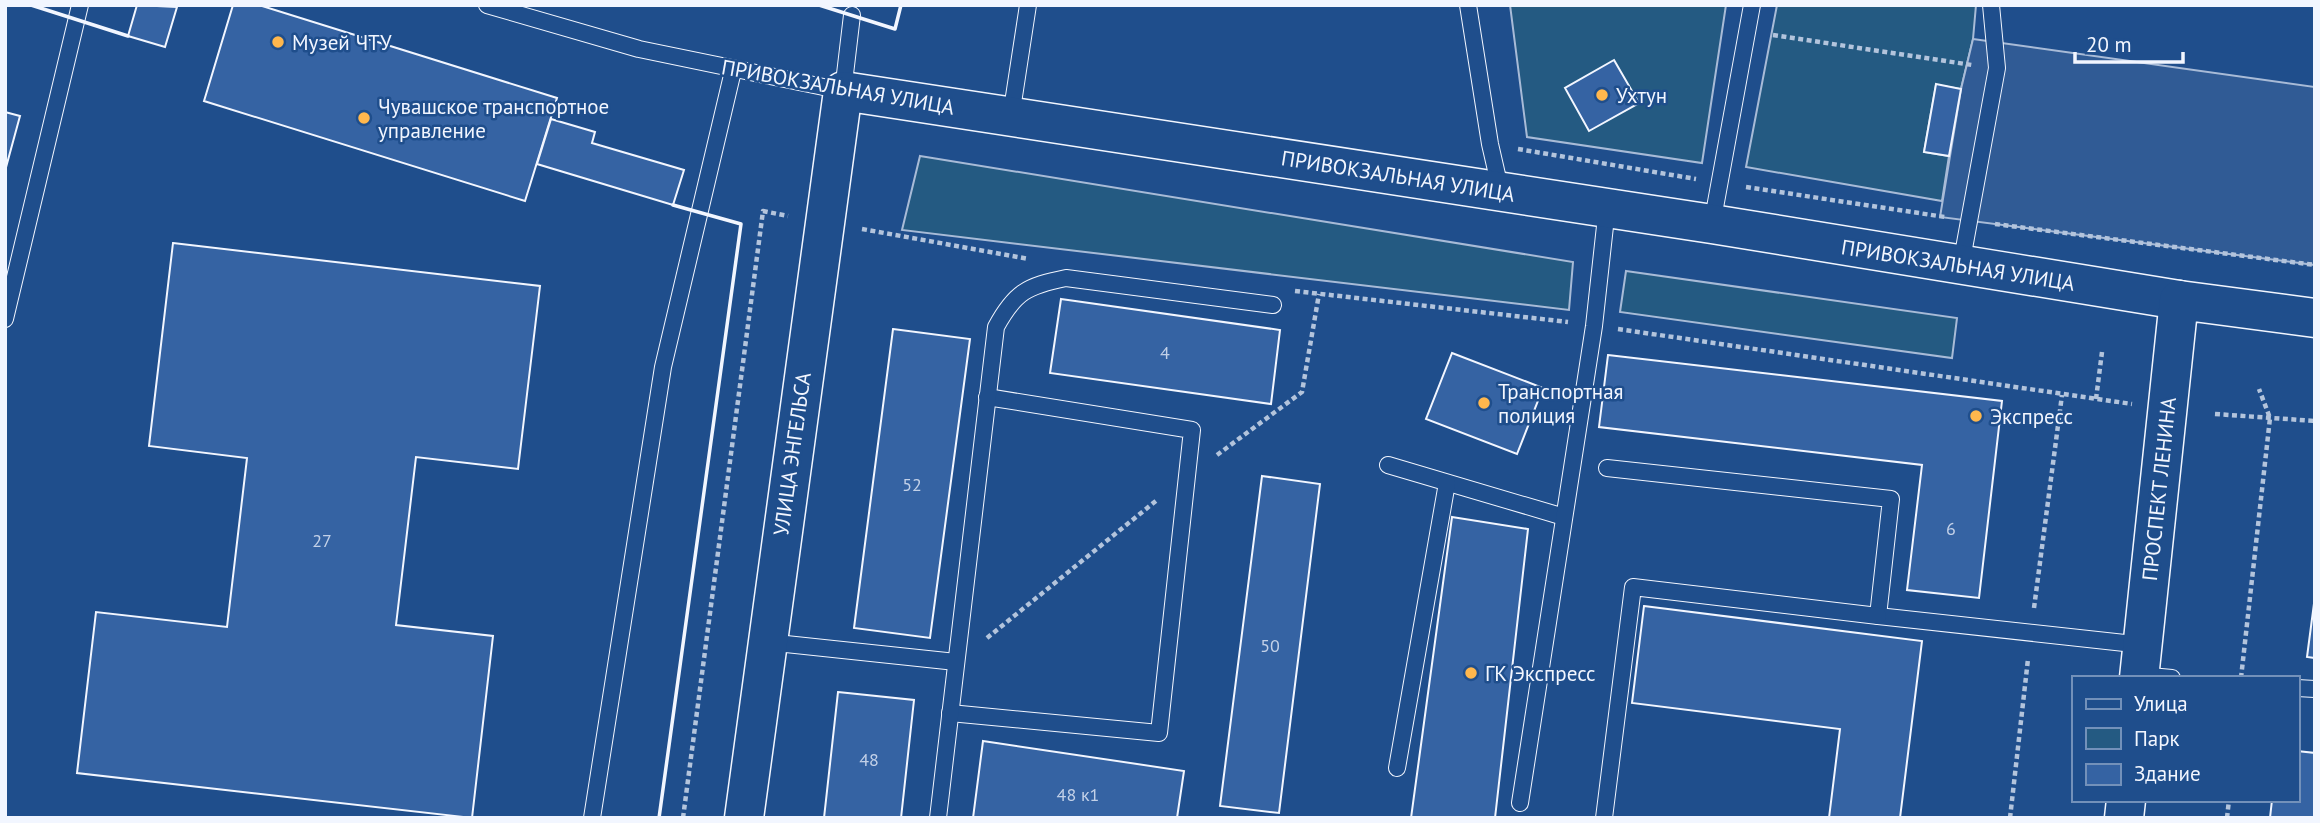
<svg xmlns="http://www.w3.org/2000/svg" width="2320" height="823" font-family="'PT Sans',sans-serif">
<rect width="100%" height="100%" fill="#1f4e8c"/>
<g fill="#245a82" stroke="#a8bbd7" stroke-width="2">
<polygon points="1510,5 1726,5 1702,163 1527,137"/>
<polygon points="1777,5 1976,5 1973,39 1961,89 1936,85 1924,152 1949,156 1942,201 1746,167"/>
<polygon points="920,156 1573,262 1569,310 902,230"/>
<polygon points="1626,271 1957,318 1952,358 1620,312"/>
</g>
<polygon fill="#305b95" stroke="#a8bbd7" stroke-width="2" points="1973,39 2315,87 2315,265 1940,217 1961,89"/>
<g fill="#3563a3" stroke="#f2f6ff" stroke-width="2">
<polygon points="137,5 177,7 165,47 128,36"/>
<polygon points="233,5 259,5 557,98 525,201 204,101"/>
<polygon points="1614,60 1639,103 1589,131 1565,88"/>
<polygon points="1936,84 1961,89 1949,156 1924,152"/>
<polygon points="5,112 20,116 5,171"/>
<polygon points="551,119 595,132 592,143 684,170 673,205 537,164"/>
<polygon points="173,243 540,286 518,469 416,457 396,625 493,636 472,818 77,773 96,612 227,627 247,458 149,446"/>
<polygon points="1061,299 1280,330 1271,404 1050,373"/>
<polygon points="893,329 970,339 930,638 854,628"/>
<polygon points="1452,353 1543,388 1517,454 1426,419"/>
<polygon points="1608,355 2002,401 1979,598 1907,590 1922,465 1599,427"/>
<polygon points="1262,476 1320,484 1279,813 1220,806"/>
<polygon points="1452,517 1528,529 1495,818 1411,818"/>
<polygon points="2315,596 2315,658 2307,657"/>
<polygon points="1644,606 1922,641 1900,818 1829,818 1840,729 1632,703"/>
<polygon points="838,692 914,700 901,818 824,818"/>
<polygon points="983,741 1184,771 1177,818 973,818"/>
<polygon points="2297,751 2315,753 2315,818 2270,818 2272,800 2297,800"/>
</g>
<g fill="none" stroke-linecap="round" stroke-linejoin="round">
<g stroke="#f2f6ff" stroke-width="18">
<g id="lane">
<polyline points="487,5 639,49 843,91 852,15"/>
<polyline points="1468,5 1490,144 1501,192"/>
<polyline points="1011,116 1028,5"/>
<polyline points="1712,224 1752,5"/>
<polyline points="1961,265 1997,68 1991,5"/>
<polyline points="5,319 80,5"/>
<polyline points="1388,465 1564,517"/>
<polyline points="1607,468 1891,499 1878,616 2143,645"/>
<polyline points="767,642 956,662"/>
<polyline points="2139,675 2172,678"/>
<polyline points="2297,688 2315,689"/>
<polyline points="950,713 1159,733 1192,430 987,397"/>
<polyline points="1397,768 1447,483"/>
<polyline points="1520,803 1594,326 1607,208"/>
<polyline points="592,818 663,367 733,71"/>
<path d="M 938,818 L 996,327 C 1015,292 1027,286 1066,278 L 1273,305"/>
<polyline points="1604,818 1633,587 1878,616"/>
</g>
</g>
<g stroke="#f2f6ff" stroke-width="41">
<polyline id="secondary" points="744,818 843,91 1712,224 2179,300"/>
</g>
<g stroke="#f2f6ff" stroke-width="41">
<g id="primary">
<polyline points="2139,678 2179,300 2315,318"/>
<polyline points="2124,818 2126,800"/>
</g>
</g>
<g stroke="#b3c4dc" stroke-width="4.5" stroke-dasharray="5 3.5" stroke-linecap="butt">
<polyline points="1773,35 1972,65"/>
<polyline points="1518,149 1696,179"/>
<polyline points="1746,187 1945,217"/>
<polyline points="1995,224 2315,265"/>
<polyline points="862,229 1029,259"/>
<polyline points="1295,291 1568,322"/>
<polyline points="1618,329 2132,404"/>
<polyline points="2096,399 2102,352"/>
<polyline points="2215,414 2315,421"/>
<polyline points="1217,455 1302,392 1319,294"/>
<polyline points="2034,608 2062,395"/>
<polyline points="987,638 1157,500"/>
<polyline points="2241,678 2270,418 2259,389"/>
<polyline points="683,818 763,211 788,216"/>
<polyline points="2010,818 2028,659"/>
<polyline points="2227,818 2229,800"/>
</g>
<use href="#lane" stroke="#1f4e8c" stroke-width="16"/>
<use href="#secondary" stroke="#1f4e8c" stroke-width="38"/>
<use href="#primary" stroke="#1f4e8c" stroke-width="38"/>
<g stroke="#f2f6ff" stroke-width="3.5">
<polyline points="31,5 128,36"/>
<polyline points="819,5 895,29 901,5"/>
<polyline points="659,818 741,224 673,205"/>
</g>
</g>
<g fill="#ffb74d" stroke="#1f4e8c" stroke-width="2.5">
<circle cx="278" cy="42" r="7"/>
<circle cx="1602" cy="95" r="7"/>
<circle cx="364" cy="118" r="7"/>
<circle cx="1484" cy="403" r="7"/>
<circle cx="1976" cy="416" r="7"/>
<circle cx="1471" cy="673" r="7"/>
</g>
<g text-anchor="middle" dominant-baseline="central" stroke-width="5" stroke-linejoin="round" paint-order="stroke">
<g font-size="18" fill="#c3d1e8">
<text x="1165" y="352">4</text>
<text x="912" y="484">52</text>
<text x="1951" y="528">6</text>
<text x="322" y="540">27</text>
<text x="1270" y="645">50</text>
<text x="869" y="759">48</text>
<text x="1078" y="794">48 к1</text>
</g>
<g font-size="21" fill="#f2f6ff" stroke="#1f4e8c" text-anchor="start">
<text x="292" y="42">Музей ЧТУ</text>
<text x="1616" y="95">Ухтун</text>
<text x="378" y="106">Чувашское транспортное<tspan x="378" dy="24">управление</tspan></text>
<text x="1498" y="391">Транспортная<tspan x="1498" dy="24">полиция</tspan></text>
<text x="1990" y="416">Экспресс</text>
<text x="1485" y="673">ГК Экспресс</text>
</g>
<g font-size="21" fill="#f2f6ff" stroke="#1f4e8c">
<text transform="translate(838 87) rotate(10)">ПРИВОКЗАЛЬНАЯ УЛИЦА</text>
<text transform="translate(1398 176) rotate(9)">ПРИВОКЗАЛЬНАЯ УЛИЦА</text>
<text transform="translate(1958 265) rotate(9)">ПРИВОКЗАЛЬНАЯ УЛИЦА</text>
<text transform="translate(792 454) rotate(-82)">УЛИЦА ЭНГЕЛЬСА</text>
<text transform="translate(2159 489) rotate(-84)">ПРОСПЕКТ ЛЕНИНА</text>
</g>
</g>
<rect width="2320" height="823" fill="none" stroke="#f2f6ff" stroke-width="14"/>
<rect x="2072" y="676" width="228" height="126" fill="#1f4e8c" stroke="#7391ba" stroke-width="2"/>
<rect x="2086" y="699" width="35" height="10" fill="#1f4e8c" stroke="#7391ba" stroke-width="2"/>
<text x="2134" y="711" font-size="21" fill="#f2f6ff">Улица</text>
<rect x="2086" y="728" width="35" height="21" fill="#245a82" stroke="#7391ba" stroke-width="2"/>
<text x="2134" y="746" font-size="21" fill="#f2f6ff">Парк</text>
<rect x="2086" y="764" width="35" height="21" fill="#3563a3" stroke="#7391ba" stroke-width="2"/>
<text x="2134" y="781" font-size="21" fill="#f2f6ff">Здание</text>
<path d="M2075 52v10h108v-10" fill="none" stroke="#f2f6ff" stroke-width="3.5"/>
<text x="2086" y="52" font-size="21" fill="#f2f6ff" stroke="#1f4e8c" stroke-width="5" paint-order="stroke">20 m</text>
</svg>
